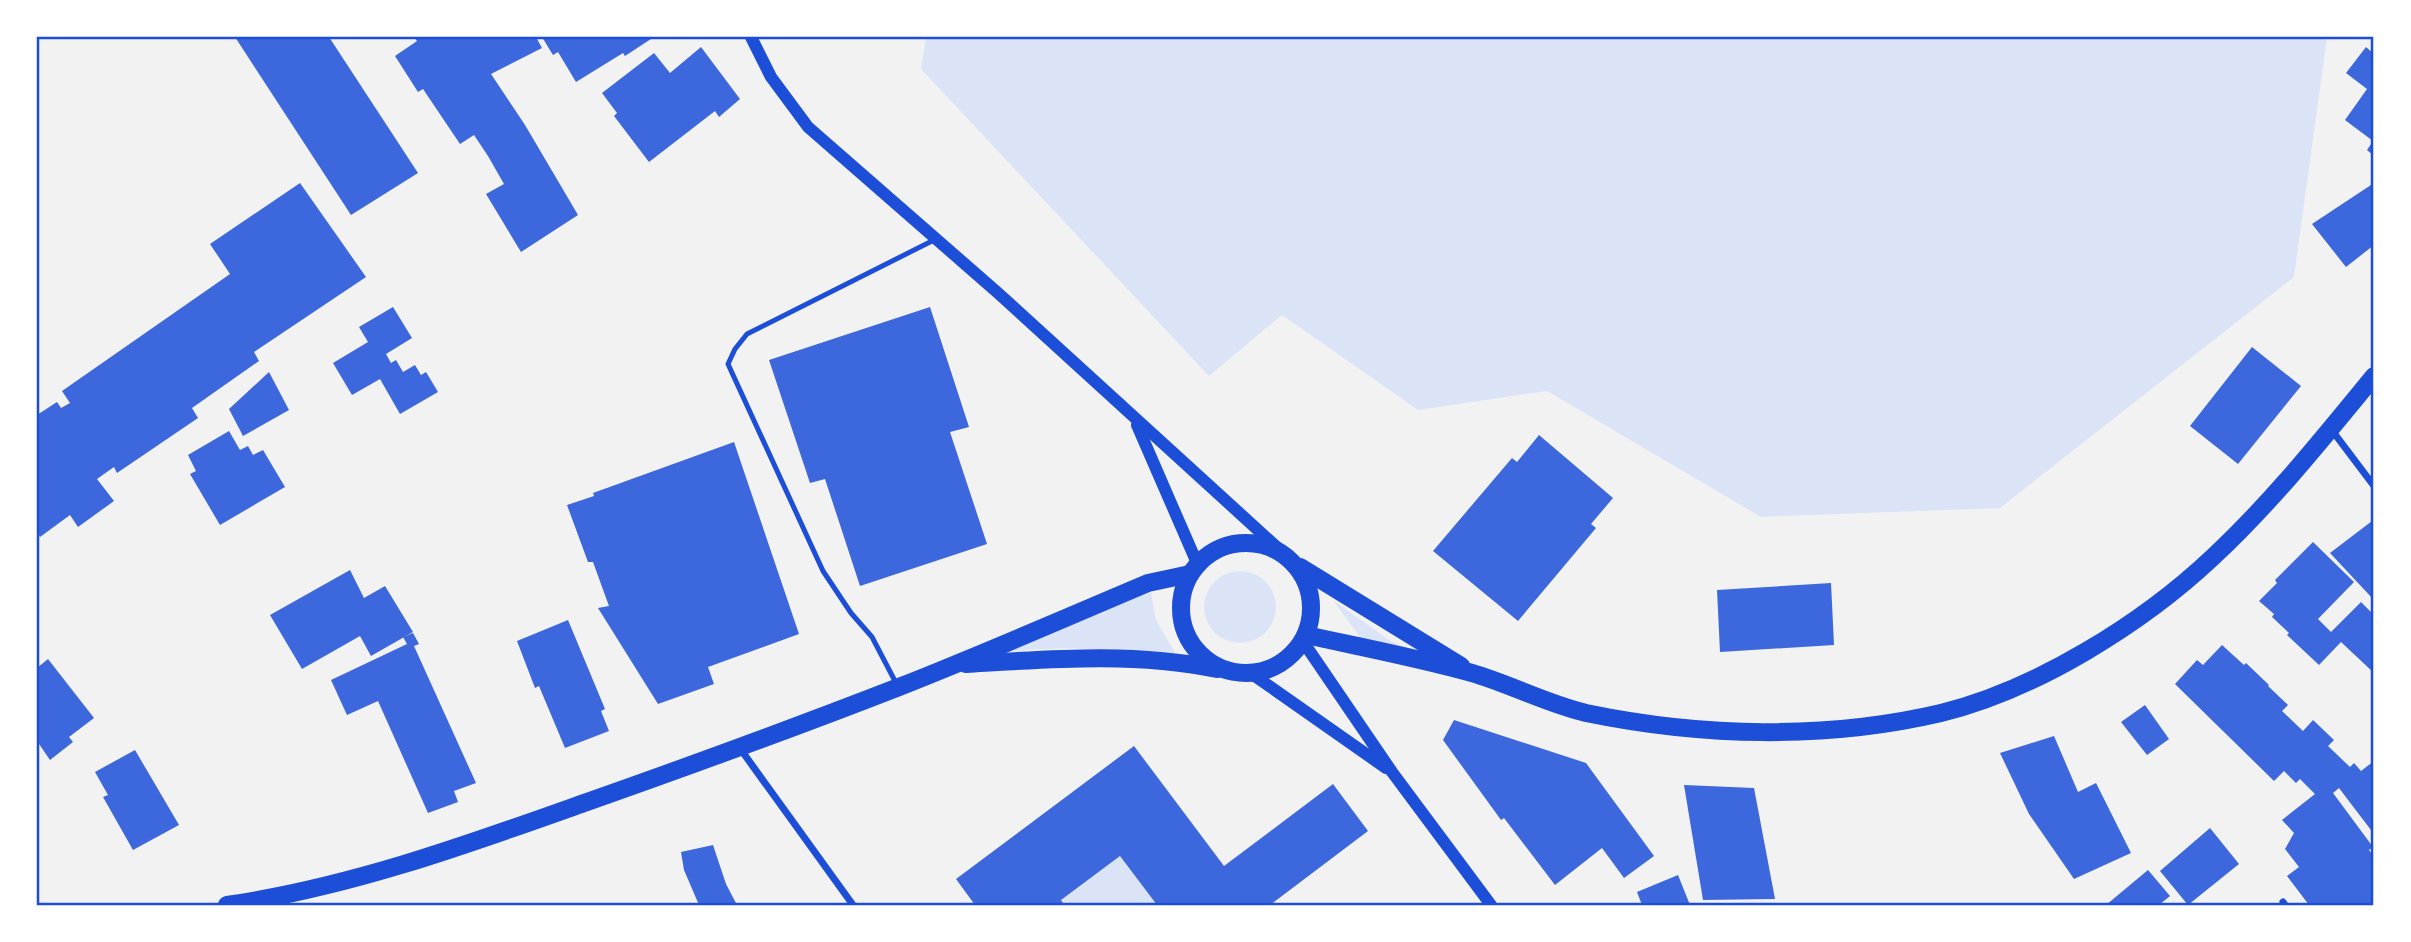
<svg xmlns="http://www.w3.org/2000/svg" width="2411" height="942" font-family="Karla,sans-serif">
<rect width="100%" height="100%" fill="#f2f2f2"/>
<g fill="#dbe4f7">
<polygon points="926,37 2327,37 2294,277 2000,508 1761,517 1547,391 1418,410 1282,315 1209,376 921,69"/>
<circle cx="1240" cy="607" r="36"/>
<path d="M 1151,592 L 1156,620 L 1175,653 C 1114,651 1051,643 991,655 Z"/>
<polygon points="1333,600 1389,640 1423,656 1362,640"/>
<polygon points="1120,856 1157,905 1064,905 1061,900"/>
</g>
<g fill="#3d67dc">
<polygon points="235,37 329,37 418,173 351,215"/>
<polygon points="414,37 536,37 542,48 491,74 525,125 578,215 521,252 486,194 504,184 488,156 474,135 460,144 423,89 418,92 395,56 417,41"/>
<polygon points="542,37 654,37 625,56 623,53 576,82 558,52 553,55"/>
<polygon points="701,47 740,99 719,117 715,111 649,162 614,116 617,113 602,93 654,53 670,73"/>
<polygon points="2366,47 2374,54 2374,156 2367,150 2373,141 2345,120 2367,89 2346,73"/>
<polygon points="300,183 366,277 254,352 259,361 192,408 198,418 117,473 114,467 97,479 114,501 78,527 70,515 40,537 37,532 37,415 57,402 61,408 70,403 62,391 230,274 210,244"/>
<polygon points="2374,183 2374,245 2346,267 2312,224"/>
<polygon points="393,307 412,338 386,354 391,363 396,360 403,372 415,365 421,375 426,372 438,392 400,414 380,379 352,395 333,363 368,342 359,327"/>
<polygon points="930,307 969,427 950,432 987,544 860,586 825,479 810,483 769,360"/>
<polygon points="2252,347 2301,386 2238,464 2190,426"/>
<polygon points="269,372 289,410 243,436 229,409"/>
<polygon points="229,431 240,450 248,446 253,455 263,450 285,487 220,525 190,474 196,471 188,455"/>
<polygon points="1539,435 1613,498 1591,524 1596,528 1518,621 1433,551 1512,458 1517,462"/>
<polygon points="734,442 799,634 708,667 714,684 658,704 598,608 609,606 593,562 588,562 567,505 594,496 593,493"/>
<polygon points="2372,521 2374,524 2374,600 2330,553"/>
<polygon points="2313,542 2354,582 2318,619 2331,632 2361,602 2374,615 2374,673 2341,642 2319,665 2287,635 2289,633 2272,617 2274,614 2259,601 2277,583 2275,580"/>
<polygon points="350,570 364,598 385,586 413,632 371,656 360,636 302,669 270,615"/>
<polygon points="1831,583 1834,645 1720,652 1717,590"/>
<polygon points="568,620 605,709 601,711 609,731 565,748 539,686 535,688 517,641"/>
<polygon points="413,633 419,644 414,646 476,783 454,791 458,802 428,813 378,701 347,715 331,680 407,644 403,637"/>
<polygon points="2222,645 2244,665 2246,663 2269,685 2268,686 2288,705 2282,711 2303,731 2313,720 2334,740 2328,746 2350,767 2354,763 2361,771 2374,761 2374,834 2339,788 2333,793 2373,847 2369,850 2374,857 2374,905 2309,905 2287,876 2299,867 2285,849 2294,833 2282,820 2315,794 2300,779 2296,783 2284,771 2274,781 2175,684 2197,660 2203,665"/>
<polygon points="48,659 94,718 69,737 73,742 50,760 37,741 37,668"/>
<polygon points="2145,705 2169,739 2147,755 2121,722"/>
<polygon points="1454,720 1586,763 1654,856 1624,878 1602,848 1555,885 1504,818 1501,820 1443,740"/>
<polygon points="2054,736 2078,792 2096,783 2131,853 2074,879 2029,814 2000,753"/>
<polygon points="1134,746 1224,866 1333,784 1368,831 1270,905 1157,905 1120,856 1061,900 1064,905 975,905 956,879"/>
<polygon points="135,750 179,825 133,850 103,797 108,795 95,772"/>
<polygon points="1684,785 1754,788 1775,899 1703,900"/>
<polygon points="2210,828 2239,864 2188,905 2160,871"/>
<polygon points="713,845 726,884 737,905 699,905 684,870 681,852"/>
<polygon points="2148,870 2170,896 2159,905 2106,905"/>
<polygon points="1678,875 1690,905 1642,905 1637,892"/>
</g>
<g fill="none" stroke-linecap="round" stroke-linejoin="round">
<polyline stroke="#1d4ed8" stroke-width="5" points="896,683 872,637 851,613 823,571 728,364 735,349 747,334 936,239"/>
<g stroke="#1d4ed8" stroke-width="7">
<polyline points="2331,429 2374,486"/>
<polyline points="739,747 853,905"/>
<polyline points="2283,902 2285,905"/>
</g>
<g stroke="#1d4ed8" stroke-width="12">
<polyline points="751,37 771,77 808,127 998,293 1281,551"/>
<polyline points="1137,425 1197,563"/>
<polyline points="1302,640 1392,772 1491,905"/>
<polyline points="1252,674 1386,768"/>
</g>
<g stroke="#1d4ed8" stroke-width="18">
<circle cx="1246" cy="608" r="65"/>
<polyline points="1300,567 1461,666"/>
<path d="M 1306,635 C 1361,647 1418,658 1472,673 C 1510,684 1547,704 1586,713 C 1702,737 1826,740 1941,713 C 2036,690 2143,623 2213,557 C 2272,502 2323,438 2374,376"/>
<path d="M 966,664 C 1050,659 1134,652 1217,669"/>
<path d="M 227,905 C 351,887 469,844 587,802 C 692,765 796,727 899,687 C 983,654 1065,618 1148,583 L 1190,574"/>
</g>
</g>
<rect width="2411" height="942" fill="none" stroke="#ffffff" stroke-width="77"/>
<rect x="38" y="38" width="2334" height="866" fill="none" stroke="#1d4ed8" stroke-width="2.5"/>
</svg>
